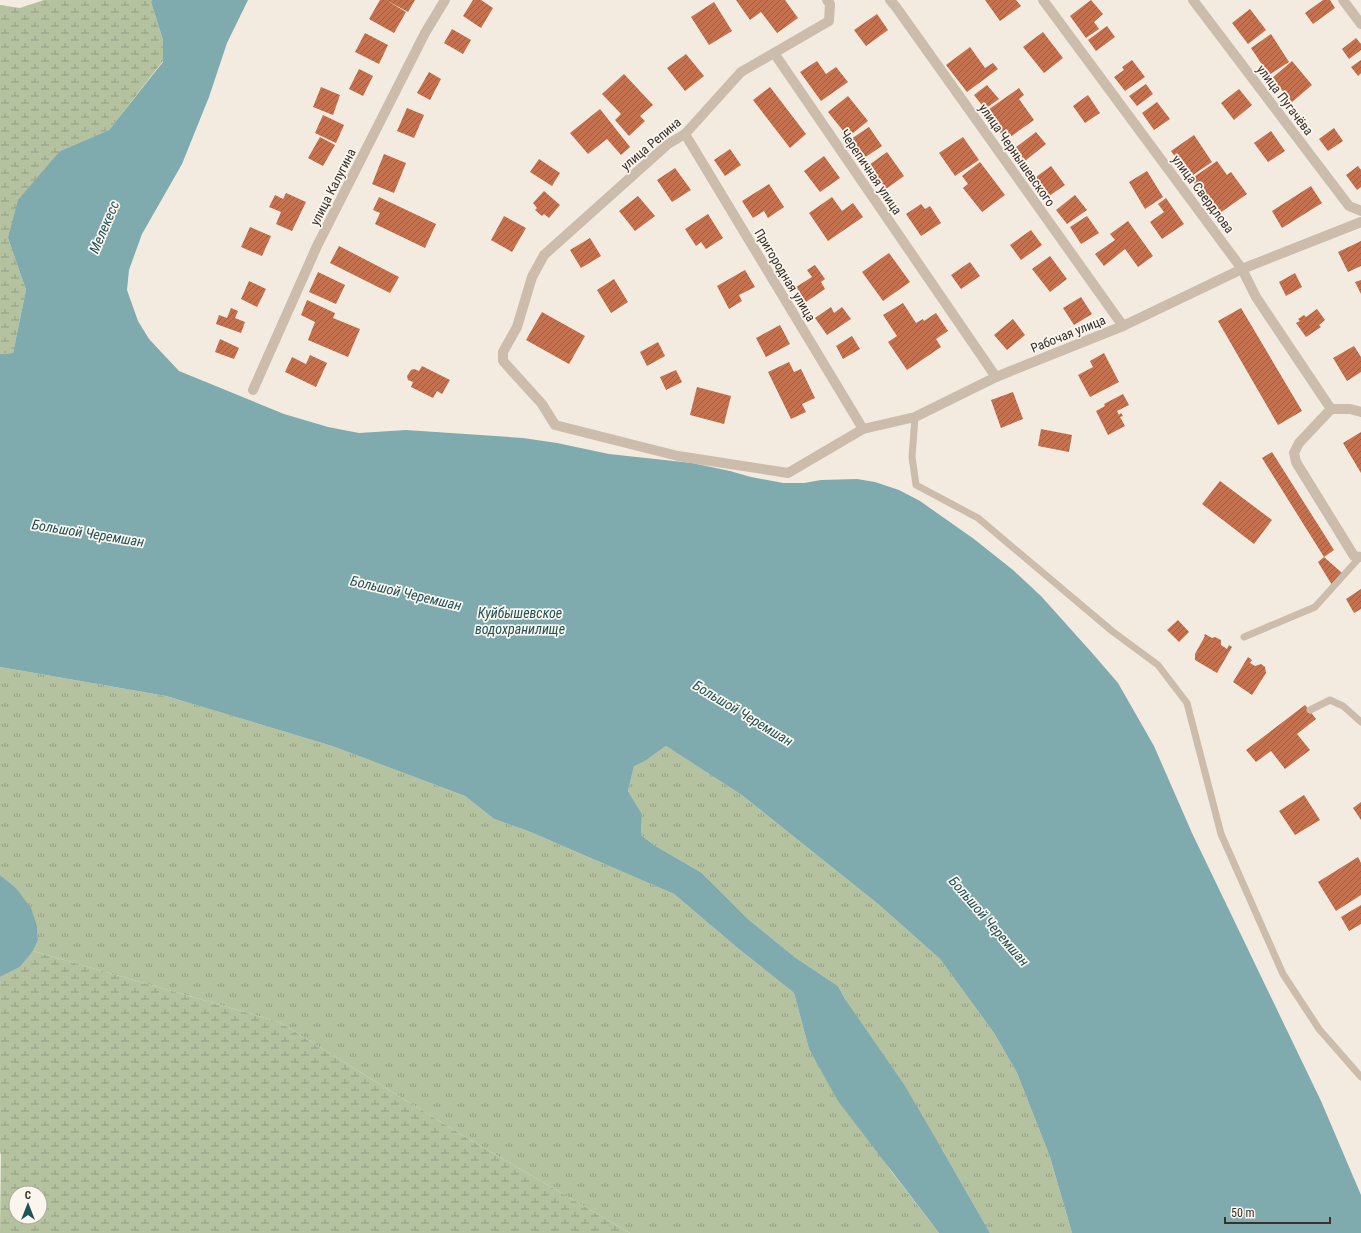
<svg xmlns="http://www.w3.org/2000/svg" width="1361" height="1233" font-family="'Roboto Condensed',sans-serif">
<defs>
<pattern id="grass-tufts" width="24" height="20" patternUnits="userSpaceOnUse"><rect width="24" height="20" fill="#b5c2a0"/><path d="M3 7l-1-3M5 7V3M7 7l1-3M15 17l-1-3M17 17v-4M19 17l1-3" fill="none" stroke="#949e83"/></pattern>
<pattern id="wetland-marsh" width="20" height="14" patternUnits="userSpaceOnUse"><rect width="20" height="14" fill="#b5c2a0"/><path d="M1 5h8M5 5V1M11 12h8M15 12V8" fill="none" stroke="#949e83"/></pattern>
<pattern id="building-hatch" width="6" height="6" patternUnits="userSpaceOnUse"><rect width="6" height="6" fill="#c3714e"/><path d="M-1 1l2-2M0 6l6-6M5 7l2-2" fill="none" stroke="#9f5d41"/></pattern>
</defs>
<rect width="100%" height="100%" fill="#f3ebe0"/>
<g fill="url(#grass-tufts)">
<polygon points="0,667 166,696 332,746 465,796 494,819 528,831 674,894 740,950 794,993 809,1049 891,1171 939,1233 630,1233 467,1138 279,1022 33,951 38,940 37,926 15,887 0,875"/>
<polygon points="666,746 743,796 878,904 940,959 994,1033 1017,1073 1050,1157 1072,1233 990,1233 943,1151 845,999 838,986 796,958 748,919 702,873 654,845 641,835 642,814 628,791 634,765 645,761"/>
</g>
<g fill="url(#wetland-marsh)" fill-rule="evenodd">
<polygon points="44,0 152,0 151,2 163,40 163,61 109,130 60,151 8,238 26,290 13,353 0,354 0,5 20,8"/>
<path d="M 33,951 L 279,1022 L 467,1138 L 630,1233 L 0,1233 L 1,1155 L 0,1152 L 0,977 L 20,967 ZM 16,1193 L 40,1193 L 40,1217 L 16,1217 Z"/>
</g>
<g fill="#7fabaf">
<polygon points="152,0 248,0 227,43 209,97 182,164 142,234 129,270 127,290 138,321 149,339 179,371 284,414 328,427 359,433 406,430 523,438 557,443 609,454 692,463 730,471 751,477 783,483 804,483 821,480 857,479 875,482 899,490 920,501 974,539 1013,570 1041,596 1093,654 1118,683 1154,746 1192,833 1321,1101 1361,1195 1361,1233 1072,1233 1050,1157 1017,1073 994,1033 940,959 878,904 743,796 666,746 645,761 634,766 628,791 642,814 641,835 654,845 702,873 748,919 796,958 838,986 845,999 905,1086 943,1151 990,1233 939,1233 838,1101 809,1049 794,993 740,950 674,894 528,831 494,819 465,796 332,746 166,696 0,667 0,354 13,353 26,290 8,238 18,200 60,151 109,130 163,62 163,40 151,2"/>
<polygon points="0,875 15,887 31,908 37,926 38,940 33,951 20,967 0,977"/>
</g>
<g fill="url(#building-hatch)">
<polygon points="380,0 415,0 408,12 386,0 406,12 394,33 369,19"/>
<polygon points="473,0 481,0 493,8 481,28 463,16"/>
<polygon points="736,0 785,0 798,18 777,33 761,12 750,20"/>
<polygon points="985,0 1016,0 1021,6 1000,21"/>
<polygon points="1091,0 1103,14 1094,22 1099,29 1086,38 1070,16"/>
<polygon points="1323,0 1330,0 1335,8 1313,24 1305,13"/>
<polygon points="714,2 732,31 709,45 691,17"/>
<polygon points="1250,9 1266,30 1248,44 1232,23"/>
<polygon points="877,14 888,30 866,46 854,30"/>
<polygon points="1107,26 1115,37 1096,51 1088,40"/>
<polygon points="452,29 471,40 463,54 444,43"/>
<polygon points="1043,32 1063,58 1044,73 1023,47"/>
<polygon points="365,33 388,45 379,64 355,52"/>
<polygon points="1271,34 1289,62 1269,75 1251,48"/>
<polygon points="1356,38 1361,44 1361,50 1349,59 1342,49"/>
<polygon points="970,47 985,68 993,63 998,69 967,92 946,65"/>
<polygon points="686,54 704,76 685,91 667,68"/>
<polygon points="1132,60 1145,77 1125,91 1114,77 1124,70 1122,67"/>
<polygon points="1361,60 1361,73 1358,76 1351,67"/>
<polygon points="817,61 826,74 836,67 848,82 821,101 800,72"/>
<polygon points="1292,61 1312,85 1292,102 1272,78"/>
<polygon points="359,69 373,76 363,96 349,89"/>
<polygon points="429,72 441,79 430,100 417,93"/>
<polygon points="624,74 653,105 640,116 645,121 629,136 615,120 621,114 602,94"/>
<polygon points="1146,84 1153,94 1137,106 1129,96"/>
<polygon points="987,85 999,99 985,109 974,95"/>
<polygon points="321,87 340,95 333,115 313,107"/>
<polygon points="770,87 806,134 790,148 753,100"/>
<polygon points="1019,88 1024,95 1019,99 1034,120 1006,140 985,112"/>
<polygon points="1239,89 1252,105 1234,120 1221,103"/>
<polygon points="1088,95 1100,113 1085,123 1073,106"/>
<polygon points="848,96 868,121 848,137 828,112"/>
<polygon points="1157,102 1170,119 1154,130 1142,113"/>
<polygon points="407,108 424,115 414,138 397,131"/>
<polygon points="600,109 630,147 621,155 607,139 588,154 570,133"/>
<polygon points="323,115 344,125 336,143 315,133"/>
<polygon points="869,127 882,146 861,160 848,141"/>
<polygon points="1334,128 1343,141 1328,151 1319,139"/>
<polygon points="1271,131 1285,151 1268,162 1254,143"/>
<polygon points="1036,132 1046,144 1025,161 1015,148"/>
<polygon points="1194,135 1212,162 1190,177 1171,151"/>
<polygon points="320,137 335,145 323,166 308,158"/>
<polygon points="963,137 979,160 955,176 939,153"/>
<polygon points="730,149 741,165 725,176 714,160"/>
<polygon points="887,152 904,176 886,189 869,165"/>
<polygon points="384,154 406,163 394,193 372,184"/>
<polygon points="824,156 840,178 820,192 804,171"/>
<polygon points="539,159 560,173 552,186 530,172"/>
<polygon points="1217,161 1227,175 1231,172 1247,194 1217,215 1191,179"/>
<polygon points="980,162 1005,195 982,212 963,188 968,184 962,176"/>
<polygon points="1051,166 1065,185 1049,196 1036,177"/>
<polygon points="1358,166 1361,170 1361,187 1357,190 1346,175"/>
<polygon points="675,168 691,190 672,202 657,180"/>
<polygon points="1147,171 1163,197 1145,209 1129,182"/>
<polygon points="769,184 784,207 768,218 764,211 753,218 742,201"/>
<polygon points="1311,186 1322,203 1282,228 1272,211"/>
<polygon points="544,191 560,205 549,218 544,214 542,216 535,210 537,208 533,203"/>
<polygon points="286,193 306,202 292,231 276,224 281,212 269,207 275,195 283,199"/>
<polygon points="1075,195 1087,210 1067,224 1056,210"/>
<polygon points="638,196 655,216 635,231 619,211"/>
<polygon points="379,197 436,224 425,248 375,224 380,213 373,210"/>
<polygon points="832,197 842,211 853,203 863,217 828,241 809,213"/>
<polygon points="1166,198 1184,224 1162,239 1150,222 1164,212 1158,204"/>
<polygon points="921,204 925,209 930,206 941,223 921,236 906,214"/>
<polygon points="708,214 723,238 706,249 701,242 696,246 685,229"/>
<polygon points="504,216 526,228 512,252 491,240"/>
<polygon points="1087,216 1099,233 1081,244 1070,227"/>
<polygon points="1128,221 1153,256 1138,267 1125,249 1104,266 1095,254 1115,240 1110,234"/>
<polygon points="250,227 271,236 262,256 241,247"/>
<polygon points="1031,230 1042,245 1021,260 1010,245"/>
<polygon points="590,238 601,256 581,268 570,250"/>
<polygon points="1361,241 1361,266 1348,272 1338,252"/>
<polygon points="339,246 399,277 390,293 330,263"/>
<polygon points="889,253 910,282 883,301 862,272"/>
<polygon points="1050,256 1067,279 1050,292 1032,269"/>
<polygon points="970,262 980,276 961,289 951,275"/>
<polygon points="815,265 825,279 821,282 825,289 806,302 796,287 812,277 807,270"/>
<polygon points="745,270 755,287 739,295 742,301 729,309 717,286"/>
<polygon points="318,272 345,285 336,304 309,292"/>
<polygon points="1295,273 1302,287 1286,296 1279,282"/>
<polygon points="614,279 628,302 611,313 597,290"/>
<polygon points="1361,280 1361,294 1355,282"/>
<polygon points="249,281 266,289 257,307 241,299"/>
<polygon points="1081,297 1092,314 1074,325 1063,308"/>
<polygon points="307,300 335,313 333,318 360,329 348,357 308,340 315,322 301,315"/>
<polygon points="903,303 916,323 923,319 924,321 936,313 948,331 936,339 941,347 907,370 888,342 897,336 883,315"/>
<polygon points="831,307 834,313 842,307 851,319 827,335 815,318"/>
<polygon points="231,308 238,311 235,318 245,322 241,333 216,324 219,315 227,318"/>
<polygon points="1241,308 1302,411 1278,425 1218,321"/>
<polygon points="1317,309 1325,320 1319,325 1321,327 1306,337 1296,323 1300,321 1298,319 1304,315 1306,317"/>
<polygon points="542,312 585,336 569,364 526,340"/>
<polygon points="1013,319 1025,335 1007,350 994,335"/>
<polygon points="780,325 790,344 766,357 756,338"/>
<polygon points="852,336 860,349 843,359 836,346"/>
<polygon points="220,339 239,348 234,359 215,352"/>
<polygon points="658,342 665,356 647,366 640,352"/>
<polygon points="1354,346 1361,357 1361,372 1347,381 1333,358"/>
<polygon points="1104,353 1119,382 1090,397 1078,375 1093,367 1090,361"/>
<polygon points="310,355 327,363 316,387 285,372 292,357 306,364"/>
<polygon points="789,362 794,372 801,369 815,398 802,404 806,412 791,419 768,372"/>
<polygon points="422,366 450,380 442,394 437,391 433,398 411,387 413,382 408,380 407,376 411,370 414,369 419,371"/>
<polygon points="676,370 682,382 666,390 660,377"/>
<polygon points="697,387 731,396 724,424 690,415"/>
<polygon points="1013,392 1023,419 1001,428 991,400"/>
<polygon points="1123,394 1129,405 1117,411 1119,415 1121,413 1123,416 1120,417 1125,426 1108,435 1096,411 1105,406 1104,404"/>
<polygon points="1041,429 1072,435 1069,452 1038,446"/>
<polygon points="1361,432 1361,473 1343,443"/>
<polygon points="1272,452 1334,550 1324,557 1262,458"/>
<polygon points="1220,481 1272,520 1254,544 1202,504"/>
<polygon points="1324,557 1342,573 1332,585 1318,562"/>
<polygon points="1361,589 1361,609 1354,613 1346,599"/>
<polygon points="1178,620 1189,632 1179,642 1167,630"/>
<polygon points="1205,634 1212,638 1215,637 1221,640 1221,645 1227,649 1229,645 1232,647 1217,673 1195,660 1195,654 1205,636 1204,636"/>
<polygon points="1248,657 1252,660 1250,663 1255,666 1261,664 1265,667 1266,673 1252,695 1233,682"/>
<polygon points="1305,705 1316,719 1297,734 1310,750 1285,769 1271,751 1256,762 1246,750"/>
<polygon points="1304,795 1320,820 1295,835 1279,811"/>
<polygon points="1361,802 1361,820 1353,808"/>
<polygon points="1358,857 1361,863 1361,895 1336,911 1318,882"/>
<polygon points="1361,905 1361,924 1349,931 1341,917"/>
</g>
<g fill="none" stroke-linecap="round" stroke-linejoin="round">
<g stroke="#cbbcac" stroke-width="7">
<polyline points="915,417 912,457 916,485 978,518 1112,631 1158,665 1187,703 1221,834 1283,974 1319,1029 1361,1077"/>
<polyline points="1244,637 1315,607 1360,557"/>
<polyline points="1310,710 1330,700 1343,706 1361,722"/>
</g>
<g stroke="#cbbcac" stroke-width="10">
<polyline points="827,0 830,4 829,21 774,53 996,377"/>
<polyline points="890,0 896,7 1123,326"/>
<polyline points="1043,0 1242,269 1256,297 1331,409"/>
<polyline points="1193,0 1349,206 1361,211"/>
<polyline points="1343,0 1361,24"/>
<polyline points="774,53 741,72 685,134 668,144 544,255 532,277 517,327 503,352 503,361 542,404 555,425 678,456 788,473 863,429 915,417 996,377 1123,326 1242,269 1361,222"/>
<polyline points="685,134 863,429"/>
<polyline points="253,390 317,246 425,33 445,0"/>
<polyline points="1361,412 1350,409 1331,409 1299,443 1294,453 1296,462 1354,556 1361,557"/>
</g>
</g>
<g text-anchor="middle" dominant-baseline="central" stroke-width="3.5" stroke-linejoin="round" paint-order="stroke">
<g font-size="13" fill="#39302b" stroke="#faf5ed">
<text transform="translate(1285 100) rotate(53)">улица Пугачёва</text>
<text transform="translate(651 144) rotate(-40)">улица Репина</text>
<text transform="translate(1017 155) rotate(55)">улица Чернышевского</text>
<text transform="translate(871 172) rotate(56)">Черепичная улица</text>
<text transform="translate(333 187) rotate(-63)">улица Калугина</text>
<text transform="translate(1203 194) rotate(53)">улица Свердлова</text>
<text transform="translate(785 275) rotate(59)">Пригородная улица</text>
<text transform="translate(1068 334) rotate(-22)">Рабочая улица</text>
</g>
<g font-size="14" font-style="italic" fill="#21535a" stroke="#faf5ed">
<text transform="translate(104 227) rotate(-67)">Мелекесс</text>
<text transform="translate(88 533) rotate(9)">Большой Черемшан</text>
<text transform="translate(406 593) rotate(13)">Большой Черемшан</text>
<text x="520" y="613">Куйбышевское<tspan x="520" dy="16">водохранилище</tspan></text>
<text transform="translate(743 713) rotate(31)">Большой Черемшан</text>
<text transform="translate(989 921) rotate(49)">Большой Черемшан</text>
</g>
</g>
<g transform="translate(28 1205)"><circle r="19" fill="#faf5ed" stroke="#ada69f"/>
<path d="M0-3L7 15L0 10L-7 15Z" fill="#21535a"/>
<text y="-6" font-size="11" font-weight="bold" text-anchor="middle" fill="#39302b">С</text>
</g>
<path d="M1225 1217v6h105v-6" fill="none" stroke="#39302b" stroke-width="2"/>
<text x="1231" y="1217" font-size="12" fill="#39302b" stroke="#faf5ed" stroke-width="3" paint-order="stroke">50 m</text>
</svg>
